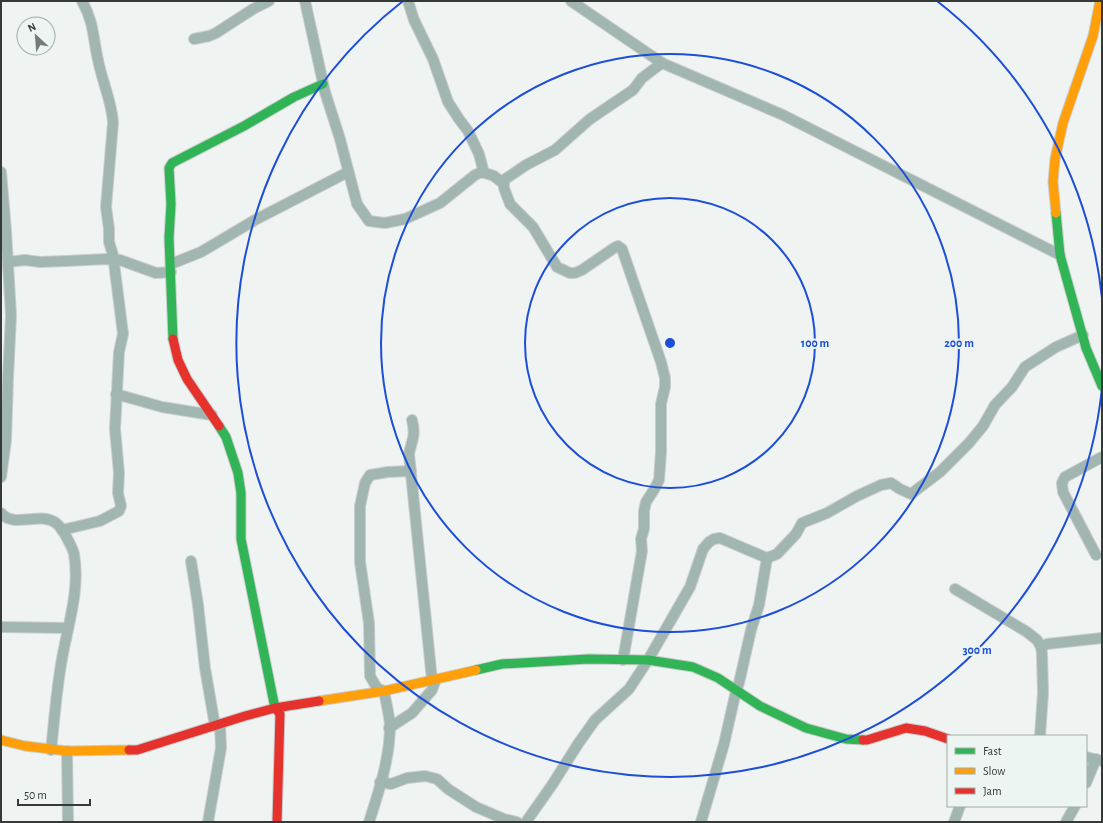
<svg xmlns="http://www.w3.org/2000/svg" width="1103" height="823" font-family="'Alegreya Sans',sans-serif">
<rect width="100%" height="100%" fill="#eff3f2"/>
<g fill="none" stroke-linecap="round" stroke-linejoin="round">
<g stroke="#cbcdcd" stroke-width="12">
<g id="street">
<polyline points="305,1 325,92 340,139 357,204 369,221 385,223 405,219 440,203 475,175 482,172 494,176 504,184"/>
<polyline points="408,1 414,20 433,59 448,102 459,119 468,131 479,154 484,173"/>
<polyline points="571,1 662,63 783,115 1060,255"/>
<polyline points="194,39 209,36 216,33 253,9 269,1"/>
<polyline points="1,172 6,231 11,315 8,378 6,440 1,477"/>
<polyline points="8,262 25,260 40,262 66,261 107,259 120,260 156,273 171,272"/>
<polyline points="171,264 201,252 255,220 348,172"/>
<polyline points="116,394 162,407 212,415"/>
<path d="M 412,420 C 416,436 412,439 409,454 L 432,680"/>
<path d="M 1,513 C 14,529 41,511 56,523 C 61,527 65,534 68,540 C 70,544 73,549 74,554 C 81,593 65,633 60,671 C 56,697 54,723 51,750"/>
<path d="M 62,530 L 100,521 L 119,511 L 121,506 L 118,493 L 119,473 L 115,429 L 119,352 L 123,334 L 113,255 L 109,242 L 109,229 L 106,207 L 113,123 C 112,102 102,81 98,60 C 93,38 94,22 82,1"/>
<polyline points="1096,555 1063,492 1062,483 1065,477 1102,457"/>
<polyline points="191,561 198,605 205,668 215,726"/>
<polyline points="955,589 1027,632 1037,640 1041,647 1042,654 1043,693 1040,736"/>
<polyline points="1,627 68,628"/>
<polyline points="1041,647 1047,644 1102,638"/>
<polyline points="623,660 642,551 641,539 644,529 644,511 646,502 655,488 659,480 661,452 661,404 665,387 665,378 661,362 622,249 618,246 614,248 582,270 575,273 570,273 557,267 533,227 510,204 504,188 504,180 526,165 555,150 590,119 633,90 642,78 662,63"/>
<polyline points="389,728 412,713 432,690 436,679"/>
<polyline points="67,751 68,822"/>
<polyline points="1086,757 1102,761"/>
<polyline points="380,782 391,784 407,778 425,776 437,779 448,789 476,807 504,819 517,822"/>
<polyline points="1086,783 1096,759"/>
<polyline points="208,822 221,748 220,724"/>
<path d="M 369,822 C 379,791 390,758 390,725 C 389,714 386,702 384,691 L 377,688 L 370,676 L 369,623 L 360,562 L 360,506 L 365,483 L 370,475 L 388,472 L 411,471"/>
<polyline points="526,822 552,785 578,744 595,720 629,689 648,660 690,587 703,549 709,542 714,539 720,538 767,558"/>
<polyline points="701,822 724,744 736,691 739,683 751,630 759,605 767,558 777,554 796,534 802,523 827,513 857,496 881,485 891,483 900,489 911,494 940,472 969,443 983,426 995,405 1012,387 1025,367 1056,347 1083,335"/>
<polyline points="954,822 960,806"/>
<polyline points="1066,822 1075,806"/>
</g>
</g>
<g stroke="#cbcdcd" stroke-width="11">
<g id="fast">
<polyline points="1056,213 1060,255 1086,348 1102,386"/>
<polyline points="173,339 169,238 171,204 169,168 172,163 244,126 294,97 323,84"/>
<polyline points="219,426 226,437 238,473 241,493 241,539 275,708 277,710"/>
<polyline points="476,670 502,664 589,659 648,660 693,667 718,678 760,706 806,728 846,739 863,740"/>
</g>
</g>
<g stroke="#cbcdcd" stroke-width="11">
<g id="slow">
<polyline points="1056,213 1053,182 1055,159 1063,123 1093,36 1100,1"/>
<polyline points="319,701 384,691 476,670"/>
<polyline points="1,740 25,746 67,751 129,750"/>
</g>
</g>
<g stroke="#cbcdcd" stroke-width="11">
<g id="jam">
<polyline points="173,339 178,360 187,379 219,426"/>
<polyline points="277,710 280,714 277,822"/>
<polyline points="863,740 867,740 906,728 925,731 948,739"/>
<polyline points="129,750 137,750 245,716 275,708 319,701"/>
</g>
</g>
<use href="#street" stroke="#a1b5b1" stroke-width="10"/>
<use href="#fast" stroke="#30b455" stroke-width="9"/>
<use href="#slow" stroke="#ff9f0a" stroke-width="9"/>
<use href="#jam" stroke="#e5322d" stroke-width="9"/>
</g>
<g fill="none" stroke="#1d4ed8" stroke-width="2">
<circle cx="670" cy="343" r="145"/>
<circle cx="670" cy="343" r="289"/>
<path d="M1102 388A434 434 0 1 1 403 1M937 1A434 434 0 0 1 1102 298"/>
</g>
<circle cx="670" cy="343" r="6" fill="#1d4ed8" stroke="#edf5f3" stroke-width="2"/>
<g font-size="12" text-anchor="middle" font-weight="bold" fill="#1d4ed8" stroke="#edf5f3" stroke-width="4" stroke-linejoin="round" paint-order="stroke">
<text x="815" y="347">100 m</text>
<text x="959" y="347">200 m</text>
<text x="977" y="654">300 m</text>
</g>
<rect width="1103" height="823" fill="none" stroke="#353938" stroke-width="4"/>
<rect x="947" y="735" width="140" height="72" fill="#edf5f3" stroke="#a3aaa8"/>
<rect x="955" y="748" width="20" height="6" fill="#30b455" stroke="#a3aaa8"/>
<text x="983" y="755" font-size="12" fill="#353938">Fast</text>
<rect x="955" y="768" width="20" height="6" fill="#ff9f0a" stroke="#a3aaa8"/>
<text x="983" y="775" font-size="12" fill="#353938">Slow</text>
<rect x="955" y="788" width="20" height="6" fill="#e5322d" stroke="#a3aaa8"/>
<text x="983" y="795" font-size="12" fill="#353938">Jam</text>
<g transform="translate(36 36) rotate(334)"><circle r="19" fill="#edf5f3" stroke="#a3aaa8"/>
<path d="M0-3L7 15L0 10L-7 15Z" fill="#767a79"/>
<text y="-6" font-size="11" font-weight="bold" text-anchor="middle" fill="#353938">N</text>
</g>
<path d="M18 799v6h72v-6" fill="none" stroke="#353938" stroke-width="2"/>
<text x="24" y="799" font-size="12" fill="#353938" stroke="#edf5f3" stroke-width="3" paint-order="stroke">50 m</text>
</svg>
